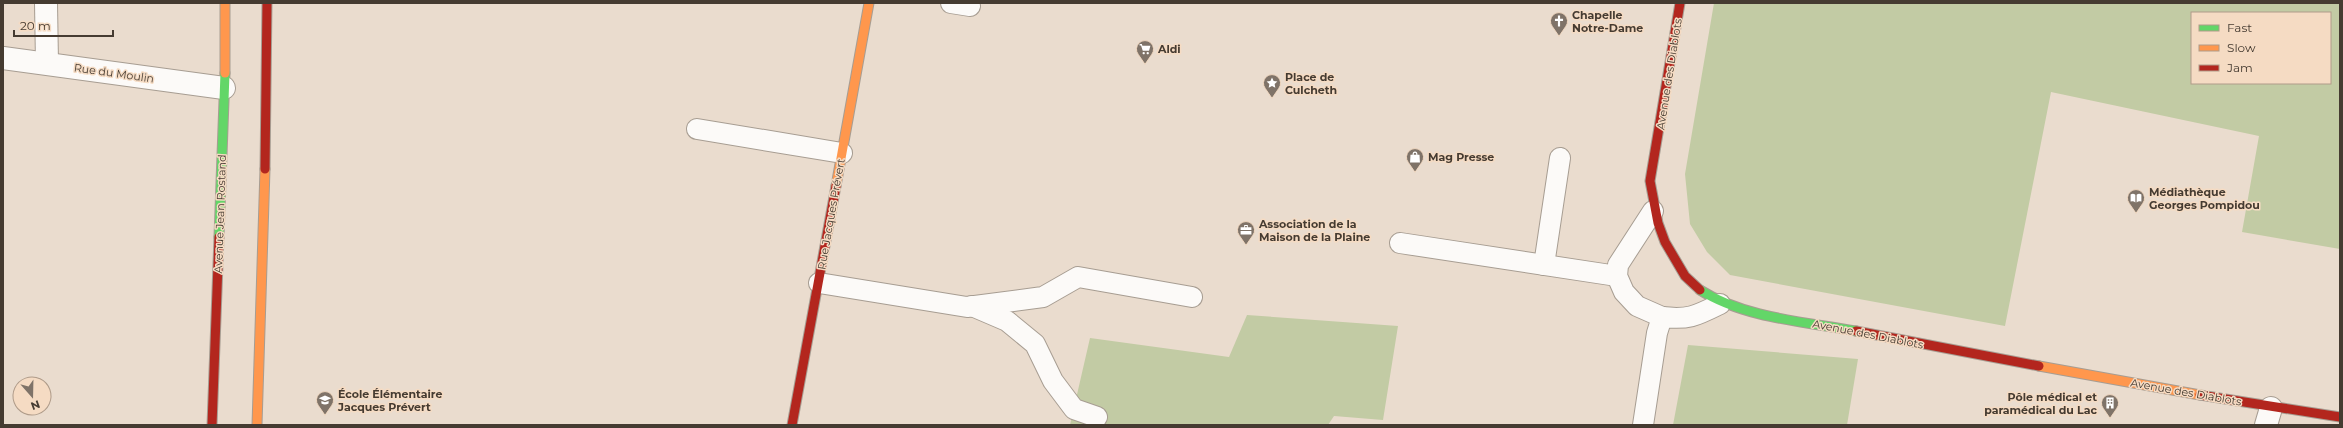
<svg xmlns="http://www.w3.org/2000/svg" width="2343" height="428" font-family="Montserrat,sans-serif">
<rect width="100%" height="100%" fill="#eadcce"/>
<g fill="#c2cba4" fill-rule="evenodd">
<path d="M 1714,3 L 2340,3 L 2340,249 L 2242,232 L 2259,136 L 2051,92 L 2005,326 L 1730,275 L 1707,252 L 1690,224 L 1685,174 ZM 2192,13 L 2330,13 L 2330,83 L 2192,83 Z"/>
<polygon points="1247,315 1398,326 1383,420 1334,416 1328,425 1070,425 1090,338 1229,357"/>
<polygon points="1688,345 1858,359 1847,425 1673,425"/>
</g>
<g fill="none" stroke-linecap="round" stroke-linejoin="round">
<g stroke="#a79d92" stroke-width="22">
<g id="lane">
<polyline points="951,3 970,6"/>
<polyline points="697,129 842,153"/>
<polyline points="1400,243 1617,276"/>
<polyline points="1544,265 1560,158"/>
<polyline points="819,283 967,307 1043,297 1078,277 1192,297"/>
<polyline points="972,306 1007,321 1035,344 1053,381 1074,409 1097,417"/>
<path d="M 1662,317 C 1689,320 1696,316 1720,304"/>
<polyline points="1643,425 1657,333 1662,317 1637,306 1624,292 1617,276 1618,265 1653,211"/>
</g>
</g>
<g stroke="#a79d92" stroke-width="24">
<g id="street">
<polyline points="46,3 47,63"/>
<polyline points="3,58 224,88"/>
<polyline points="2266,425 2271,408"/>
</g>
</g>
<g stroke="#a79d92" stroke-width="11">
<g id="fast">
<polyline points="219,237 225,73"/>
<path d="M 1700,290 C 1744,318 1806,322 1856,331"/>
</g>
</g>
<g stroke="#a79d92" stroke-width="11">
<g id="slow">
<polyline points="225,73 225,3"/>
<polyline points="836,186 869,3"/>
<polyline points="2039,366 2200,395"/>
<polyline points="257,425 265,169"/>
</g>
</g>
<g stroke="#a79d92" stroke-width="11">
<g id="jam">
<polyline points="1680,3 1650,181 1658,223 1665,242 1685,276 1700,290"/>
<polyline points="265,169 267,3"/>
<polyline points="1856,331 2039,366"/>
<polyline points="2200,395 2340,417"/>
<polyline points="212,425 219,237"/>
<polyline points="792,425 836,186"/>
</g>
</g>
<use href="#lane" stroke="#fcfaf8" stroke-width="20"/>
<use href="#street" stroke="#fcfaf8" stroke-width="22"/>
<use href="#fast" stroke="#63d668" stroke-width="9"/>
<use href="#slow" stroke="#ff974d" stroke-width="9"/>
<use href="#jam" stroke="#b3261e" stroke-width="9"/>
</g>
<defs>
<g id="church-pin" transform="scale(0.9)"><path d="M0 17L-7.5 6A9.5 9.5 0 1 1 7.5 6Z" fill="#7f7368" stroke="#f5dbc3"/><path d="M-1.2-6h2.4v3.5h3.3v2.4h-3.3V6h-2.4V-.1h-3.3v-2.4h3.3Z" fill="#fff"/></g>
<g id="supermarket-pin" transform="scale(0.9)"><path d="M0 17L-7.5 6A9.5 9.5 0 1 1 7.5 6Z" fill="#7f7368" stroke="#f5dbc3"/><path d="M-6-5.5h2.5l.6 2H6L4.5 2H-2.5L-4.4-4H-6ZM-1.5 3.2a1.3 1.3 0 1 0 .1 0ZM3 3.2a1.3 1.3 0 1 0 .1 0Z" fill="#fff"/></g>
<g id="sight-pin" transform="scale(0.9)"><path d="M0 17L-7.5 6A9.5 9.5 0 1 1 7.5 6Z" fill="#7f7368" stroke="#f5dbc3"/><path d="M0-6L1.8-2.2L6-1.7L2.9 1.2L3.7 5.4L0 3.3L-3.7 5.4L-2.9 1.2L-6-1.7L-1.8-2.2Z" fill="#fff"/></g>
<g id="shop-pin" transform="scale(0.9)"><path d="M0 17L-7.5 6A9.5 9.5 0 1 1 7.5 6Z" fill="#7f7368" stroke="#f5dbc3"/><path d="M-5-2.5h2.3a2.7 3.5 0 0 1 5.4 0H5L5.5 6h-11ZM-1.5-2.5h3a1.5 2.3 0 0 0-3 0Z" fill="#fff"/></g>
<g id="library-pin" transform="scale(0.9)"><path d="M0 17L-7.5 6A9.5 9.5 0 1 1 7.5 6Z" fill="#7f7368" stroke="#f5dbc3"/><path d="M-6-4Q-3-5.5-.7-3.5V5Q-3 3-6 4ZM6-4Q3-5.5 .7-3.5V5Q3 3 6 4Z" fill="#fff"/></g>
<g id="office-pin" transform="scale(0.9)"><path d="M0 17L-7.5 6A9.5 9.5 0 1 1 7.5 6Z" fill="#7f7368" stroke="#f5dbc3"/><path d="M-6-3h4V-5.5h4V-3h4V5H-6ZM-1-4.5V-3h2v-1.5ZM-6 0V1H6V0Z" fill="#fff"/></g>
<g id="school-pin" transform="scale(0.9)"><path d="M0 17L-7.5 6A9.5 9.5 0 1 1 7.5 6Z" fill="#7f7368" stroke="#f5dbc3"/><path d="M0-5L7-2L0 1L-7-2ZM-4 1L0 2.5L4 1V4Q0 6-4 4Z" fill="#fff"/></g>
<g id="building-pin" transform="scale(0.9)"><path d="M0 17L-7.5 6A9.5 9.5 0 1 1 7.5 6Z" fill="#7f7368" stroke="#f5dbc3"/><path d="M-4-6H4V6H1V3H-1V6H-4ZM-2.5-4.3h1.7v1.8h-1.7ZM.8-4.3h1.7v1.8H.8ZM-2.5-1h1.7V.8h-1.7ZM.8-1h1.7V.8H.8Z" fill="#fff"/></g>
</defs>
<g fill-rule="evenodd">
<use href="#church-pin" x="1559" y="21"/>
<use href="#supermarket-pin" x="1145" y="49"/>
<use href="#sight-pin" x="1272" y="83"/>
<use href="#shop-pin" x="1415" y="157"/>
<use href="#library-pin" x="2136" y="198"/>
<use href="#office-pin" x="1246" y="230"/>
<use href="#school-pin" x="325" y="400"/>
<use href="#building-pin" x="2110" y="403"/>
</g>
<g text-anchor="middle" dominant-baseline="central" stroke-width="3" stroke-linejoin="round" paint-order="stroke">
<g font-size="11" font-weight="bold" fill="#453b31" stroke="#f5dbc3" text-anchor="start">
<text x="1572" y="15">Chapelle<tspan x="1572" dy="13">Notre-Dame</tspan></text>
<text x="1158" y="49">Aldi</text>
<text x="1285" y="77">Place de<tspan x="1285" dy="13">Culcheth</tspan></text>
<text x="1428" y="157">Mag Presse</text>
<text x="2149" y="192">Médiathèque<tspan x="2149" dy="13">Georges Pompidou</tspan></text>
<text x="1259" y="224">Association de la<tspan x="1259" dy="13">Maison de la Plaine</tspan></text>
<text x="338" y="394">École Élémentaire<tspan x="338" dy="13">Jacques Prévert</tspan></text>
<text x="2097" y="397" text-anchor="end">Pôle médical et<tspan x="2097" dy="13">paramédical du Lac</tspan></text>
</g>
<g font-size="11" fill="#453b31" stroke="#f5dbc3">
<text transform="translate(114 73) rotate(8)">Rue du Moulin</text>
<text transform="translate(1669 74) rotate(-81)">Avenue des Diablots</text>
<text transform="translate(220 214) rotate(-88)">Avenue Jean Rostand</text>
<text transform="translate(831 214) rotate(-80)">Rue Jacques Prévert</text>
<text transform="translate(1868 334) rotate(11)">Avenue des Diablots</text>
<text transform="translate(2186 392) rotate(10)">Avenue des Diablots</text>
</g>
</g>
<rect width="2343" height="428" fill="none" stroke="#453b31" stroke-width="8"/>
<rect x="2191" y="12" width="140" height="72" fill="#f5dbc3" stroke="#af9b89"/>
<rect x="2199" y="25" width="20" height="6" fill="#63d668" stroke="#af9b89"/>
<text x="2227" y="32" font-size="12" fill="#453b31">Fast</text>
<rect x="2199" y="45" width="20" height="6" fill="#ff974d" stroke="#af9b89"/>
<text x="2227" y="52" font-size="12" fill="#453b31">Slow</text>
<rect x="2199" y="65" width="20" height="6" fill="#b3261e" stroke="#af9b89"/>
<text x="2227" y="72" font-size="12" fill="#453b31">Jam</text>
<g transform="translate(32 396) rotate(160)"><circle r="19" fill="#f5dbc3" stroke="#af9b89"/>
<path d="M0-3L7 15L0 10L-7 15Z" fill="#7f7368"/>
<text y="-6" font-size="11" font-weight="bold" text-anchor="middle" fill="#453b31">N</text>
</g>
<path d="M14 30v6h99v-6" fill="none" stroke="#453b31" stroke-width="2"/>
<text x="20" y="30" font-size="12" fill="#453b31" stroke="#f5dbc3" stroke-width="3" paint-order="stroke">20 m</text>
</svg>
